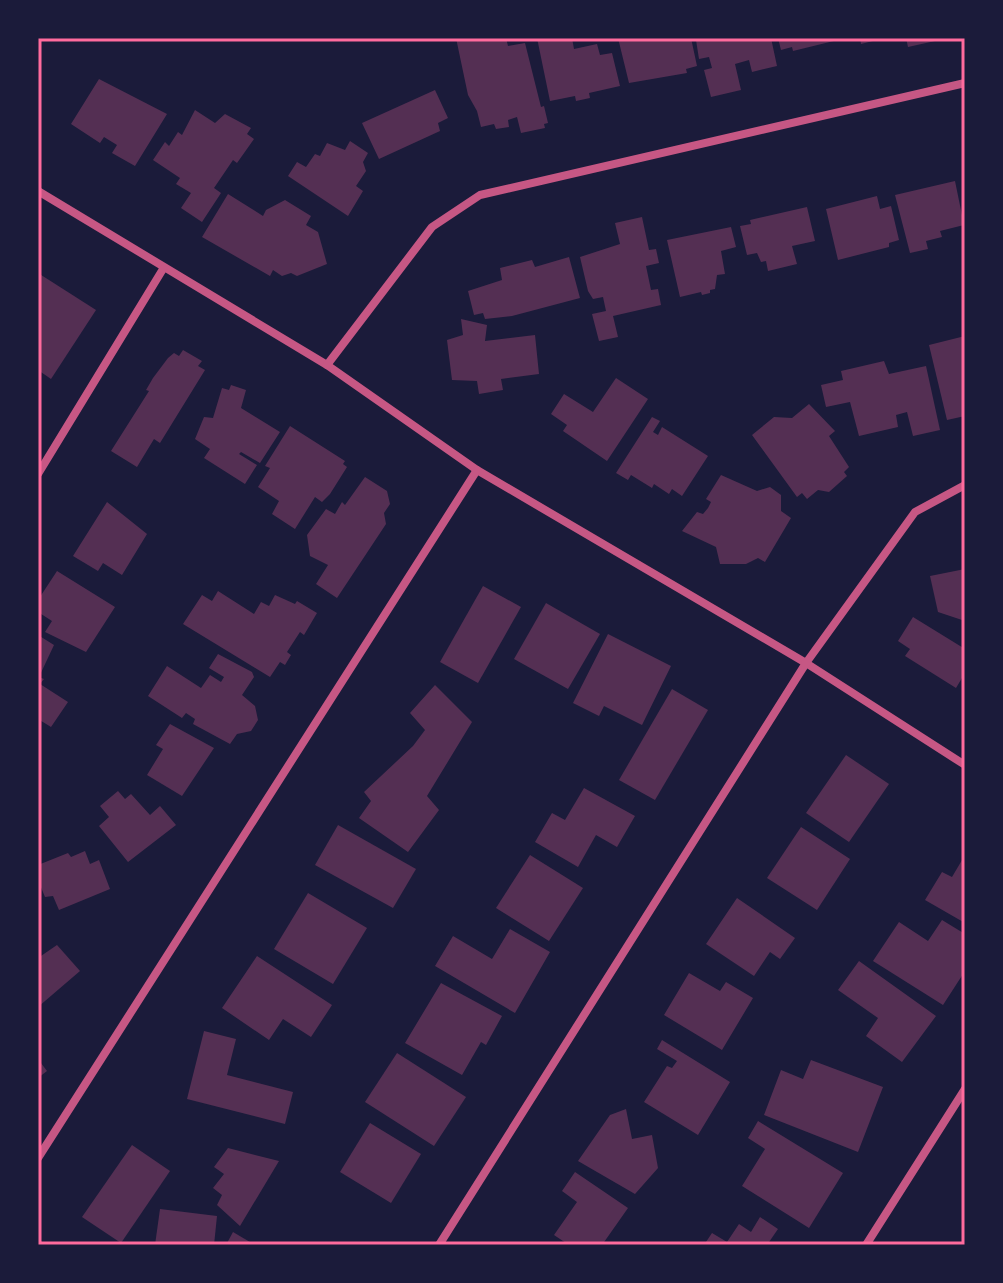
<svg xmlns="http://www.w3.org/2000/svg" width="1003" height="1283" font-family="Montserrat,sans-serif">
<rect width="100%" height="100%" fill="#1b1b3a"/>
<g fill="#542f53">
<polygon points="456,38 506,38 508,46 525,43 541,107 544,106 548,123 544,124 545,128 521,133 517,117 508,120 509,127 496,129 494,124 481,127 477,111 468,95"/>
<polygon points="537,38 572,38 574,49 597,44 600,55 612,53 620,86 589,93 590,98 576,101 575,96 550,101"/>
<polygon points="618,38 691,38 697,66 686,69 687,73 629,83"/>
<polygon points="703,38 771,38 777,66 752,72 749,60 735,64 741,90 711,97 704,70 712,68 709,57 699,59 696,40"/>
<polygon points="778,38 842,38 842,39 793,51 792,47 781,50"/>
<polygon points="860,38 881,38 881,39 861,44"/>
<polygon points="906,38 934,38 935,41 908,47"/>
<polygon points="99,79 167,114 135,166 112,153 117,145 104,137 100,143 71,124"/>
<polygon points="435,90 448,118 438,123 440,131 379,159 362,123"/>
<polygon points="195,110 215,123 225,114 251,128 247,134 254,139 237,163 233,160 214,188 221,193 202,222 181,208 191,193 176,184 180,178 153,160 165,142 169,146 178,132 182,135"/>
<polygon points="350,141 368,153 363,162 366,171 356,186 363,191 348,216 288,176 297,162 306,167 315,154 320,156 327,143 345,150"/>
<polygon points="955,181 964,225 940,231 942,237 926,241 928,249 910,253 895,195"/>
<polygon points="228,194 263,216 266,210 285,200 311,216 306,225 318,232 327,264 297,276 291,273 282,276 273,270 270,276 202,237"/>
<polygon points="877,196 880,209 891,206 899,240 889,243 889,247 838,260 826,209"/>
<polygon points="807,207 815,241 792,246 797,264 768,271 766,261 761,262 757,253 747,255 740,226 751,224 750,220"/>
<polygon points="642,217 649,250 656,249 659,263 646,266 651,290 658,289 661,305 613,316 618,337 599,341 592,314 606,311 603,297 593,299 588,291 580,257 620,244 615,223"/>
<polygon points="731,227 736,247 721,251 725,274 717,275 715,289 710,290 710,293 702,295 701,292 680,297 667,240"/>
<polygon points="569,257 580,298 512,316 485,319 483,313 474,315 468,291 502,280 500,268 532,260 535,267"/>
<polygon points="38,273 96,310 51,379 38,370"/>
<polygon points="461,319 487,325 485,341 535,335 539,374 501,379 503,390 479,394 477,381 452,380 447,340 463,335"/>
<polygon points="965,336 965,416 947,420 929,345"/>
<polygon points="183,350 202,361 198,366 205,370 160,443 154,439 137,467 111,451 149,391 146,390 153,378 168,358 174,353 179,356"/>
<polygon points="884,361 889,374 926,366 940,430 913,436 907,412 896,415 898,427 859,436 850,402 826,407 821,385 843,380 841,371"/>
<polygon points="616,378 648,399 607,461 563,431 567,425 551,414 564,394 593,412"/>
<polygon points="231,385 246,390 241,408 280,432 260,463 241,452 239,454 257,465 245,484 204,458 210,449 195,439 204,417 213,418 222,388 229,390"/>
<polygon points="809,404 835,431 829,436 849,467 844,472 847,476 829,492 818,490 807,499 802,493 797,497 752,435 774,417 792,418"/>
<polygon points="652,417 660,421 653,432 658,435 662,427 708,456 682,496 672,489 669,494 654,484 652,488 631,475 628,480 616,473"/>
<polygon points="290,426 345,461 343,464 347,467 330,494 322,502 315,497 295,529 272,514 279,501 258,487 270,468 265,466"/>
<polygon points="721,475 757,491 770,487 781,495 781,511 791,518 765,562 758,558 746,564 720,564 716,547 682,531 697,512 703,514 708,508 711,502 706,499"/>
<polygon points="365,477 387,491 390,504 384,513 386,524 337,598 316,584 328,565 310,556 307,535 326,509 335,514 342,502 345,505"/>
<polygon points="107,502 147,534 122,575 103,563 98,571 73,556"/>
<polygon points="965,569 965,621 938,612 930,576"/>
<polygon points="57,571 115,607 86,652 45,632 52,621 38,612 38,600"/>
<polygon points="483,586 521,607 478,683 440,662"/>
<polygon points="218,591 254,614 261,602 269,606 275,595 295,604 297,601 317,613 304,635 300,632 287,652 291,655 285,665 280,662 270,677 183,624 202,595 212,601"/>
<polygon points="546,603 600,634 568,689 514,659"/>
<polygon points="913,617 965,649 965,673 956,688 905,656 910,649 898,641"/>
<polygon points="608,634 671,666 642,725 604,706 599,716 573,703"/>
<polygon points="38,635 54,645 39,677 44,679 40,684 68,702 51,727 38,719"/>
<polygon points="218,654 252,672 254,677 242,695 255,706 258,720 251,731 237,734 230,744 193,724 195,719 186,713 182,718 148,696 167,666 201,688 210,675 221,682 224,677 209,668"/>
<polygon points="435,685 472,722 427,796 439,810 408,852 359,818 371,801 364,792 413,746 425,730 410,713"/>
<polygon points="672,689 708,710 655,800 619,780"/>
<polygon points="170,724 214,748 182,796 147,775 163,749 156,745"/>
<polygon points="846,755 889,784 849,842 806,813"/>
<polygon points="584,788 635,816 617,847 596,835 578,867 535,842 552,813 565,820"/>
<polygon points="118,791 125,799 131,794 150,815 160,806 176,825 128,862 99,826 109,817 100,806"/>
<polygon points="338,825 416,869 393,908 315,865"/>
<polygon points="801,827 850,859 817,910 767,878"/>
<polygon points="85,851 90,864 99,860 110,889 59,910 53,896 45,897 38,880 38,865 68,853 71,857"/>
<polygon points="530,855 583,888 549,941 496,908"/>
<polygon points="965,855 965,923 925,900 942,872 952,877"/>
<polygon points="308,893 367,928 333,984 274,949"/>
<polygon points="737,898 795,938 780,959 770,952 754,976 706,944"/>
<polygon points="942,920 965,934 965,971 943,1005 873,961 899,922 928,941"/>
<polygon points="510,929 550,952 515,1013 435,966 453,936 492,959"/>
<polygon points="57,945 80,971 38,1007 38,958"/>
<polygon points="257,956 332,1005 311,1037 283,1019 269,1040 222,1008"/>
<polygon points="859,961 936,1016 902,1062 866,1036 878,1018 838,990"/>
<polygon points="689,973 720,991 726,982 753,998 722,1050 664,1015"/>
<polygon points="441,983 502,1016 486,1045 481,1042 462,1075 405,1043"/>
<polygon points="204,1031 236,1039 227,1075 293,1092 285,1124 187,1099"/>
<polygon points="662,1040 730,1082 698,1135 644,1102 667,1066 672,1068 677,1061 657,1049"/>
<polygon points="397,1053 466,1097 434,1146 365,1102"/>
<polygon points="38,1059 47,1071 38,1078"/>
<polygon points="811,1060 883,1087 858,1152 764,1115 781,1070 803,1079"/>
<polygon points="626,1109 632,1139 652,1135 658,1168 635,1194 578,1161 610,1115"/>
<polygon points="758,1121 843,1173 809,1228 742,1186 765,1149 748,1138"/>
<polygon points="370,1123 421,1154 391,1203 340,1172"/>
<polygon points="132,1145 170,1171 121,1243 82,1217"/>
<polygon points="228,1148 279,1161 240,1226 217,1205 222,1195 213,1188 224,1174 214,1167"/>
<polygon points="575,1172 628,1208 602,1245 569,1245 554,1235 577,1202 562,1191"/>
<polygon points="160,1209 217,1216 214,1245 155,1245"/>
<polygon points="760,1217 778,1229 767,1245 704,1245 712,1233 727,1242 739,1224 751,1232"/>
<polygon points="233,1232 255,1245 226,1245"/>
</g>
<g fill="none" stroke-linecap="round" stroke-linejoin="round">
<g stroke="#c65784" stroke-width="8">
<polyline points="38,191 327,365 477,470 806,663 965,765"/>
<polyline points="327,365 432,227 480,195 965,83"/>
<polyline points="38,474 163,269"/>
<polyline points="38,1158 477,470"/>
<polyline points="38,1244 39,1245"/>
<polyline points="439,1245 806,663 915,512 965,485"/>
<polyline points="866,1245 965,1089"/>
</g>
</g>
<rect width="1003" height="1283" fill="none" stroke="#1b1b3a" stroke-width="80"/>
<rect x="40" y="40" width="923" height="1203" fill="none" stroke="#ff6b9d" stroke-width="3"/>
</svg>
